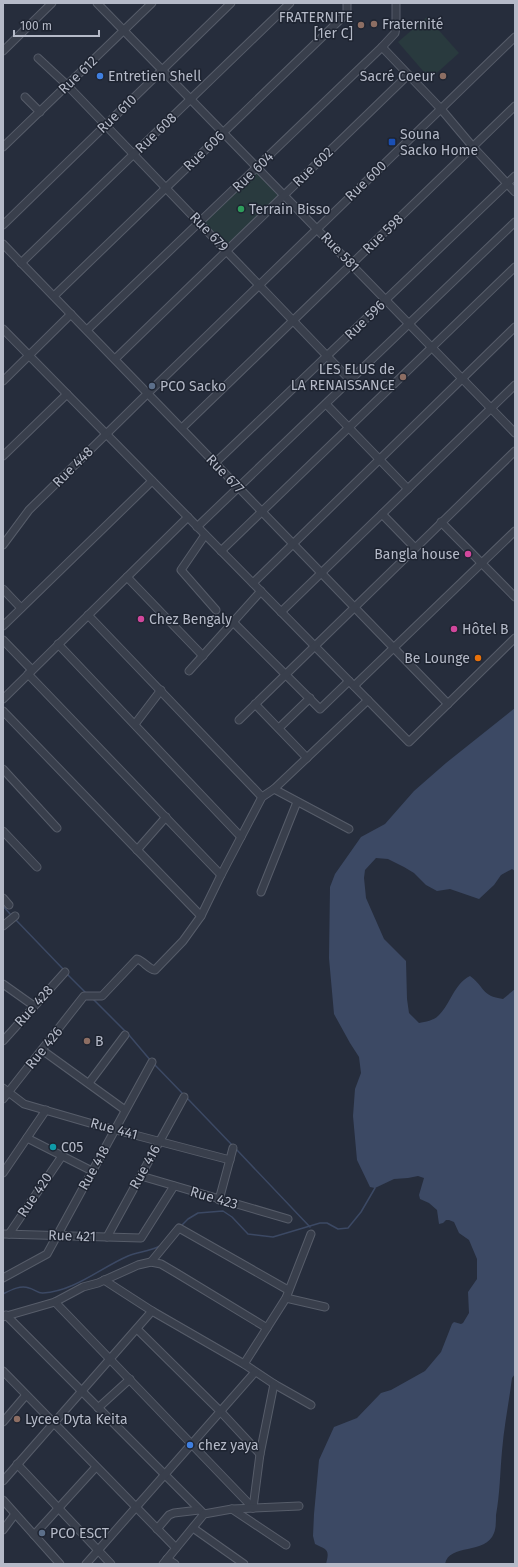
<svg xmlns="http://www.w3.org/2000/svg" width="518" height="1567" font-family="'Fira Sans',sans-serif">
<rect width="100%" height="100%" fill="#262d3c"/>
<g fill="#293a3e">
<polygon points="427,17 459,53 430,79 398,42"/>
<polygon points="255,171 279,196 228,246 203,221"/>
</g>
<path fill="#3c4964" d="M 515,708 L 515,871 L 512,869 L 501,875 L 494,885 L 479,899 L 450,889 L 437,891 L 426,885 L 414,873 L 404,867 L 388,859 L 376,858 L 365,870 L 364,878 L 366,898 L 384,939 L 406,961 L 407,999 L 409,1013 L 419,1023 C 426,1022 435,1020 439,1015 C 451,1003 454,984 470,976 C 485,987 481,996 503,999 L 515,989 L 515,1374 L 512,1378 C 509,1402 504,1426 502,1451 C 500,1472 500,1494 496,1515 C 496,1521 496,1528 494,1533 C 486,1555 449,1543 445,1564 L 326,1564 C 330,1549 327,1550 315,1544 L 313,1536 L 314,1514 L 319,1460 L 334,1427 L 357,1418 L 381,1393 L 391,1390 L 425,1371 L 441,1352 L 452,1324 L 454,1322 L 461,1324 L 463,1323 L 469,1313 L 468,1292 L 477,1279 L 477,1259 L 469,1240 L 459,1233 L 454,1222 L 449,1220 L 446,1220 L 443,1223 L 439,1224 L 437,1210 L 429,1203 L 420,1199 L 419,1195 L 424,1178 L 418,1176 L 408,1178 L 394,1179 L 375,1188 L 370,1187 L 357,1160 L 353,1116 L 355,1089 L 361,1073 L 359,1057 L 350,1043 L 334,1014 L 329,958 L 330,887 L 335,874 L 361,837 L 385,824 L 414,791 L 446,763 Z"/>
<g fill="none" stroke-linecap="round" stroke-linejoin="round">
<g stroke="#3c4964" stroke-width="1.5">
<polyline points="3,906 11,915"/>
<polyline points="15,919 64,970"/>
<polyline points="66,973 86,993"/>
<polyline points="92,998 129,1035 151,1061"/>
<polyline points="154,1064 183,1094"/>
<polyline points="187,1098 233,1146"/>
<polyline points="236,1149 310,1227"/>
<polyline points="180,1227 188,1219 198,1213 223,1211 232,1217 248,1234 273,1237 320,1223 327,1223 338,1229 348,1228 361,1212 375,1188 374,1186"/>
<path d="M 3,1294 C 11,1290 20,1285 29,1288 C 34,1289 39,1294 43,1293 C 75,1291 100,1268 128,1256 C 139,1252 150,1251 160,1246"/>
</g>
<g stroke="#575d6a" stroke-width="9">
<g id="minor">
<polyline points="97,3 515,433"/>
<polyline points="382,47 441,109 473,147 515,192"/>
<polyline points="3,51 52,3"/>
<polyline points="38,58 67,85 350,380"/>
<polyline points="25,97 40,112"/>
<polyline points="3,147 152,3"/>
<polyline points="3,225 231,3"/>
<polyline points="3,244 448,704"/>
<polyline points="21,263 290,3"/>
<polyline points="54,296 347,13 347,3"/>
<polyline points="3,329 409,742 515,638"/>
<polyline points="87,330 382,47 395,33 396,27 396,3"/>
<polyline points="115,359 408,75"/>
<polyline points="3,381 71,314"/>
<polyline points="326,404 408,489"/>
<polyline points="182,428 515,106"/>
<polyline points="3,456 67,394"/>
<polyline points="215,463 515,176"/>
<polyline points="382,514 415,548"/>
<polyline points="441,522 515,597"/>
<polyline points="197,527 515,222"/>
<polyline points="205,535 181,570 216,610"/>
<polyline points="3,545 29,510 148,393 515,37"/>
<polyline points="221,551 515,267"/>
<polyline points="127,577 203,656"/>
<polyline points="253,583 515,327"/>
<polyline points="3,589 21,608"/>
<polyline points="281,612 515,385"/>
<polyline points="88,615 262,797"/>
<polyline points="233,622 320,709 349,681"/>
<polyline points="3,626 152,481"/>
<polyline points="3,640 32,670"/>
<polyline points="58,644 241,837"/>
<polyline points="189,671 261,591"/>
<polyline points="28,674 221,875"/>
<polyline points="354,686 515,531"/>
<polyline points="3,699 188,517"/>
<polyline points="255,704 307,758"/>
<polyline points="3,711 201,916"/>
<polyline points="239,720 515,451"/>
<polyline points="135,724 161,690"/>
<polyline points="279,728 310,698"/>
<polyline points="3,769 57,828"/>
<polyline points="274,789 349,829"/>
<polyline points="3,831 37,867"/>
<polyline points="137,850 166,817"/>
<polyline points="261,892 297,802"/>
<polyline points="3,898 9,905"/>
<polyline points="3,926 15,916"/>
<polyline points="3,984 34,1006"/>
<polyline points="3,1041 65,972"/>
<polyline points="42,1050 125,1110"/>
<polyline points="89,1083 125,1035"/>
<polyline points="3,1088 24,1104 93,1124 230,1160"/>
<path d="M 3,1099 L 84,996 L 102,996 L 137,959 C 144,961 148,969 155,970 L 183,941 L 201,916 L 221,875 L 262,797 L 274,789 L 368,700"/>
<polyline points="27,1138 92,1171"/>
<polyline points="3,1173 46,1110"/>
<polyline points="141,1176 288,1219"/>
<polyline points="219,1200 233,1148"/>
<polyline points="3,1234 141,1238 174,1186"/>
<polyline points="9,1234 62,1156"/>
<polyline points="107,1237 184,1097"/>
<polyline points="151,1262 179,1228 288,1290"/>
<polyline points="3,1278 47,1254 152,1062"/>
<polyline points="104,1280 152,1311 244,1364 274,1384 311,1405"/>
<polyline points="286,1298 325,1307"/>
<polyline points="55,1302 253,1508"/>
<polyline points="6,1315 204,1514"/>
<polyline points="3,1317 55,1302 83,1287 98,1283 138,1265 151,1262 161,1264 178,1274 267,1328"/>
<polyline points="137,1329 221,1412 260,1454"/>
<polyline points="244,1364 286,1298 311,1234"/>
<polyline points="3,1371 176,1548"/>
<polyline points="98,1408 130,1379"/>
<polyline points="3,1422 26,1395"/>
<polyline points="17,1464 111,1564"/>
<polyline points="3,1481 152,1311"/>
<polyline points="3,1500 60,1564"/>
<polyline points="253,1508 260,1454 274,1384"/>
<polyline points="232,1509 286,1545"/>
<polyline points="193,1528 244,1564"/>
<polyline points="157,1529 169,1515 174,1513 199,1510"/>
<polyline points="3,1530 15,1514"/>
<polyline points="34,1535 96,1467"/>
<polyline points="167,1559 175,1564"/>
<polyline points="86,1564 255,1372"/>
<polyline points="163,1564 204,1514 232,1509 299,1506"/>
</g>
</g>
<use href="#minor" stroke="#393f4c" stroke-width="7"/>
</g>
<g fill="#8d6e63" stroke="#1e2431" stroke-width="1.5">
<circle cx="374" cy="24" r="4"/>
<circle cx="361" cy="25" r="4"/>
<circle cx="443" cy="76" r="4"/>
<circle cx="403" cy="377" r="4"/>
<circle cx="87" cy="1041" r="4"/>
<circle cx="17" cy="1419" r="4"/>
</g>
<g fill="#3f7fe0" stroke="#1e2431" stroke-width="1.5">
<circle cx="100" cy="76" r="4"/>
<circle cx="190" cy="1445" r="4"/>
</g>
<rect fill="#1a4fb4" stroke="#1e2431" stroke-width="1.5" x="388" y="138" width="8" height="8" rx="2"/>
<circle fill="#2e9e5b" stroke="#1e2431" stroke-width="1.5" cx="241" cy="209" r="4"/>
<g fill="#5c6f8a" stroke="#1e2431" stroke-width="1.5">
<circle cx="152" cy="386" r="4"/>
<circle cx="42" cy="1533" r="4"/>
</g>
<g fill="#d1479c" stroke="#1e2431" stroke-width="1.5">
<circle cx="468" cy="554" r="4"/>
<circle cx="141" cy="619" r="4"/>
<circle cx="454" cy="629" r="4"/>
</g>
<circle fill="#e8710a" stroke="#1e2431" stroke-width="1.5" cx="478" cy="658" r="4"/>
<circle fill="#0f9aa8" stroke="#1e2431" stroke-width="1.5" cx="53" cy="1147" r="4"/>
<g text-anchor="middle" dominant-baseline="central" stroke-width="3" stroke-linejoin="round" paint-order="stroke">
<g font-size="14" fill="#b5bac8" stroke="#1e2431" text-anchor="start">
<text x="353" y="17" text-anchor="end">FRATERNITE<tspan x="353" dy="16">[1er C]</tspan></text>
<text x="382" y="24">Fraternité</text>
<text x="108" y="76">Entretien Shell</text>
<text x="435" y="76" text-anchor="end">Sacré Coeur</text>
<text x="400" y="134">Souna<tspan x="400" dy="16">Sacko Home</tspan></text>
<text x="249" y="209">Terrain Bisso</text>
<text x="395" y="369" text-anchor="end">LES ELUS de<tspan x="395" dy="16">LA RENAISSANCE</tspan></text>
<text x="160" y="386">PCO Sacko</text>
<text x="460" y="554" text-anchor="end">Bangla house</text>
<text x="149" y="619">Chez Bengaly</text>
<text x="462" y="629">Hôtel B</text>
<text x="470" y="658" text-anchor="end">Be Lounge</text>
<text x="95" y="1041">B</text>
<text x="61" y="1147">C05</text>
<text x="25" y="1419">Lycee Dyta Keita</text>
<text x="198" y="1445">chez yaya</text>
<text x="50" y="1533">PCO ESCT</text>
</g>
<g font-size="14" fill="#b5bac8" stroke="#1e2431">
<text transform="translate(78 75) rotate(-44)">Rue 612</text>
<text transform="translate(117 114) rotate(-44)">Rue 610</text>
<text transform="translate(156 133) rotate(-44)">Rue 608</text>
<text transform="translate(204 151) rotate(-44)">Rue 606</text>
<text transform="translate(313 167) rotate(-44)">Rue 602</text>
<text transform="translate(253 172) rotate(-44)">Rue 604</text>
<text transform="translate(366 181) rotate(-44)">Rue 600</text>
<text transform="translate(209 232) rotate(46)">Rue 679</text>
<text transform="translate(383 234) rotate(-44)">Rue 598</text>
<text transform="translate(340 252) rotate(46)">Rue 581</text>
<text transform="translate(365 320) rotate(-44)">Rue 596</text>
<text transform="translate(73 467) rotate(-45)">Rue 448</text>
<text transform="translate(225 474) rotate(46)">Rue 677</text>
<text transform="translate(34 1006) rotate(-48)">Rue 428</text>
<text transform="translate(44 1048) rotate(-51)">Rue 426</text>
<text transform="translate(114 1129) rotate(15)">Rue 441</text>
<text transform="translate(145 1167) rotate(-61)">Rue 416</text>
<text transform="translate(94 1168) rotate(-61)">Rue 418</text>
<text transform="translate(35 1195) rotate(-56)">Rue 420</text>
<text transform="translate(214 1198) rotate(16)">Rue 423</text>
<text transform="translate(72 1236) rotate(2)">Rue 421</text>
</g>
</g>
<rect width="518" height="1567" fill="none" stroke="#b5bac8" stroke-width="8"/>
<path d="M14 30v6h85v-6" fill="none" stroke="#b5bac8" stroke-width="2"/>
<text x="20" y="30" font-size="12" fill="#b5bac8" stroke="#1e2431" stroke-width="3" paint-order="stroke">100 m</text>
</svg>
